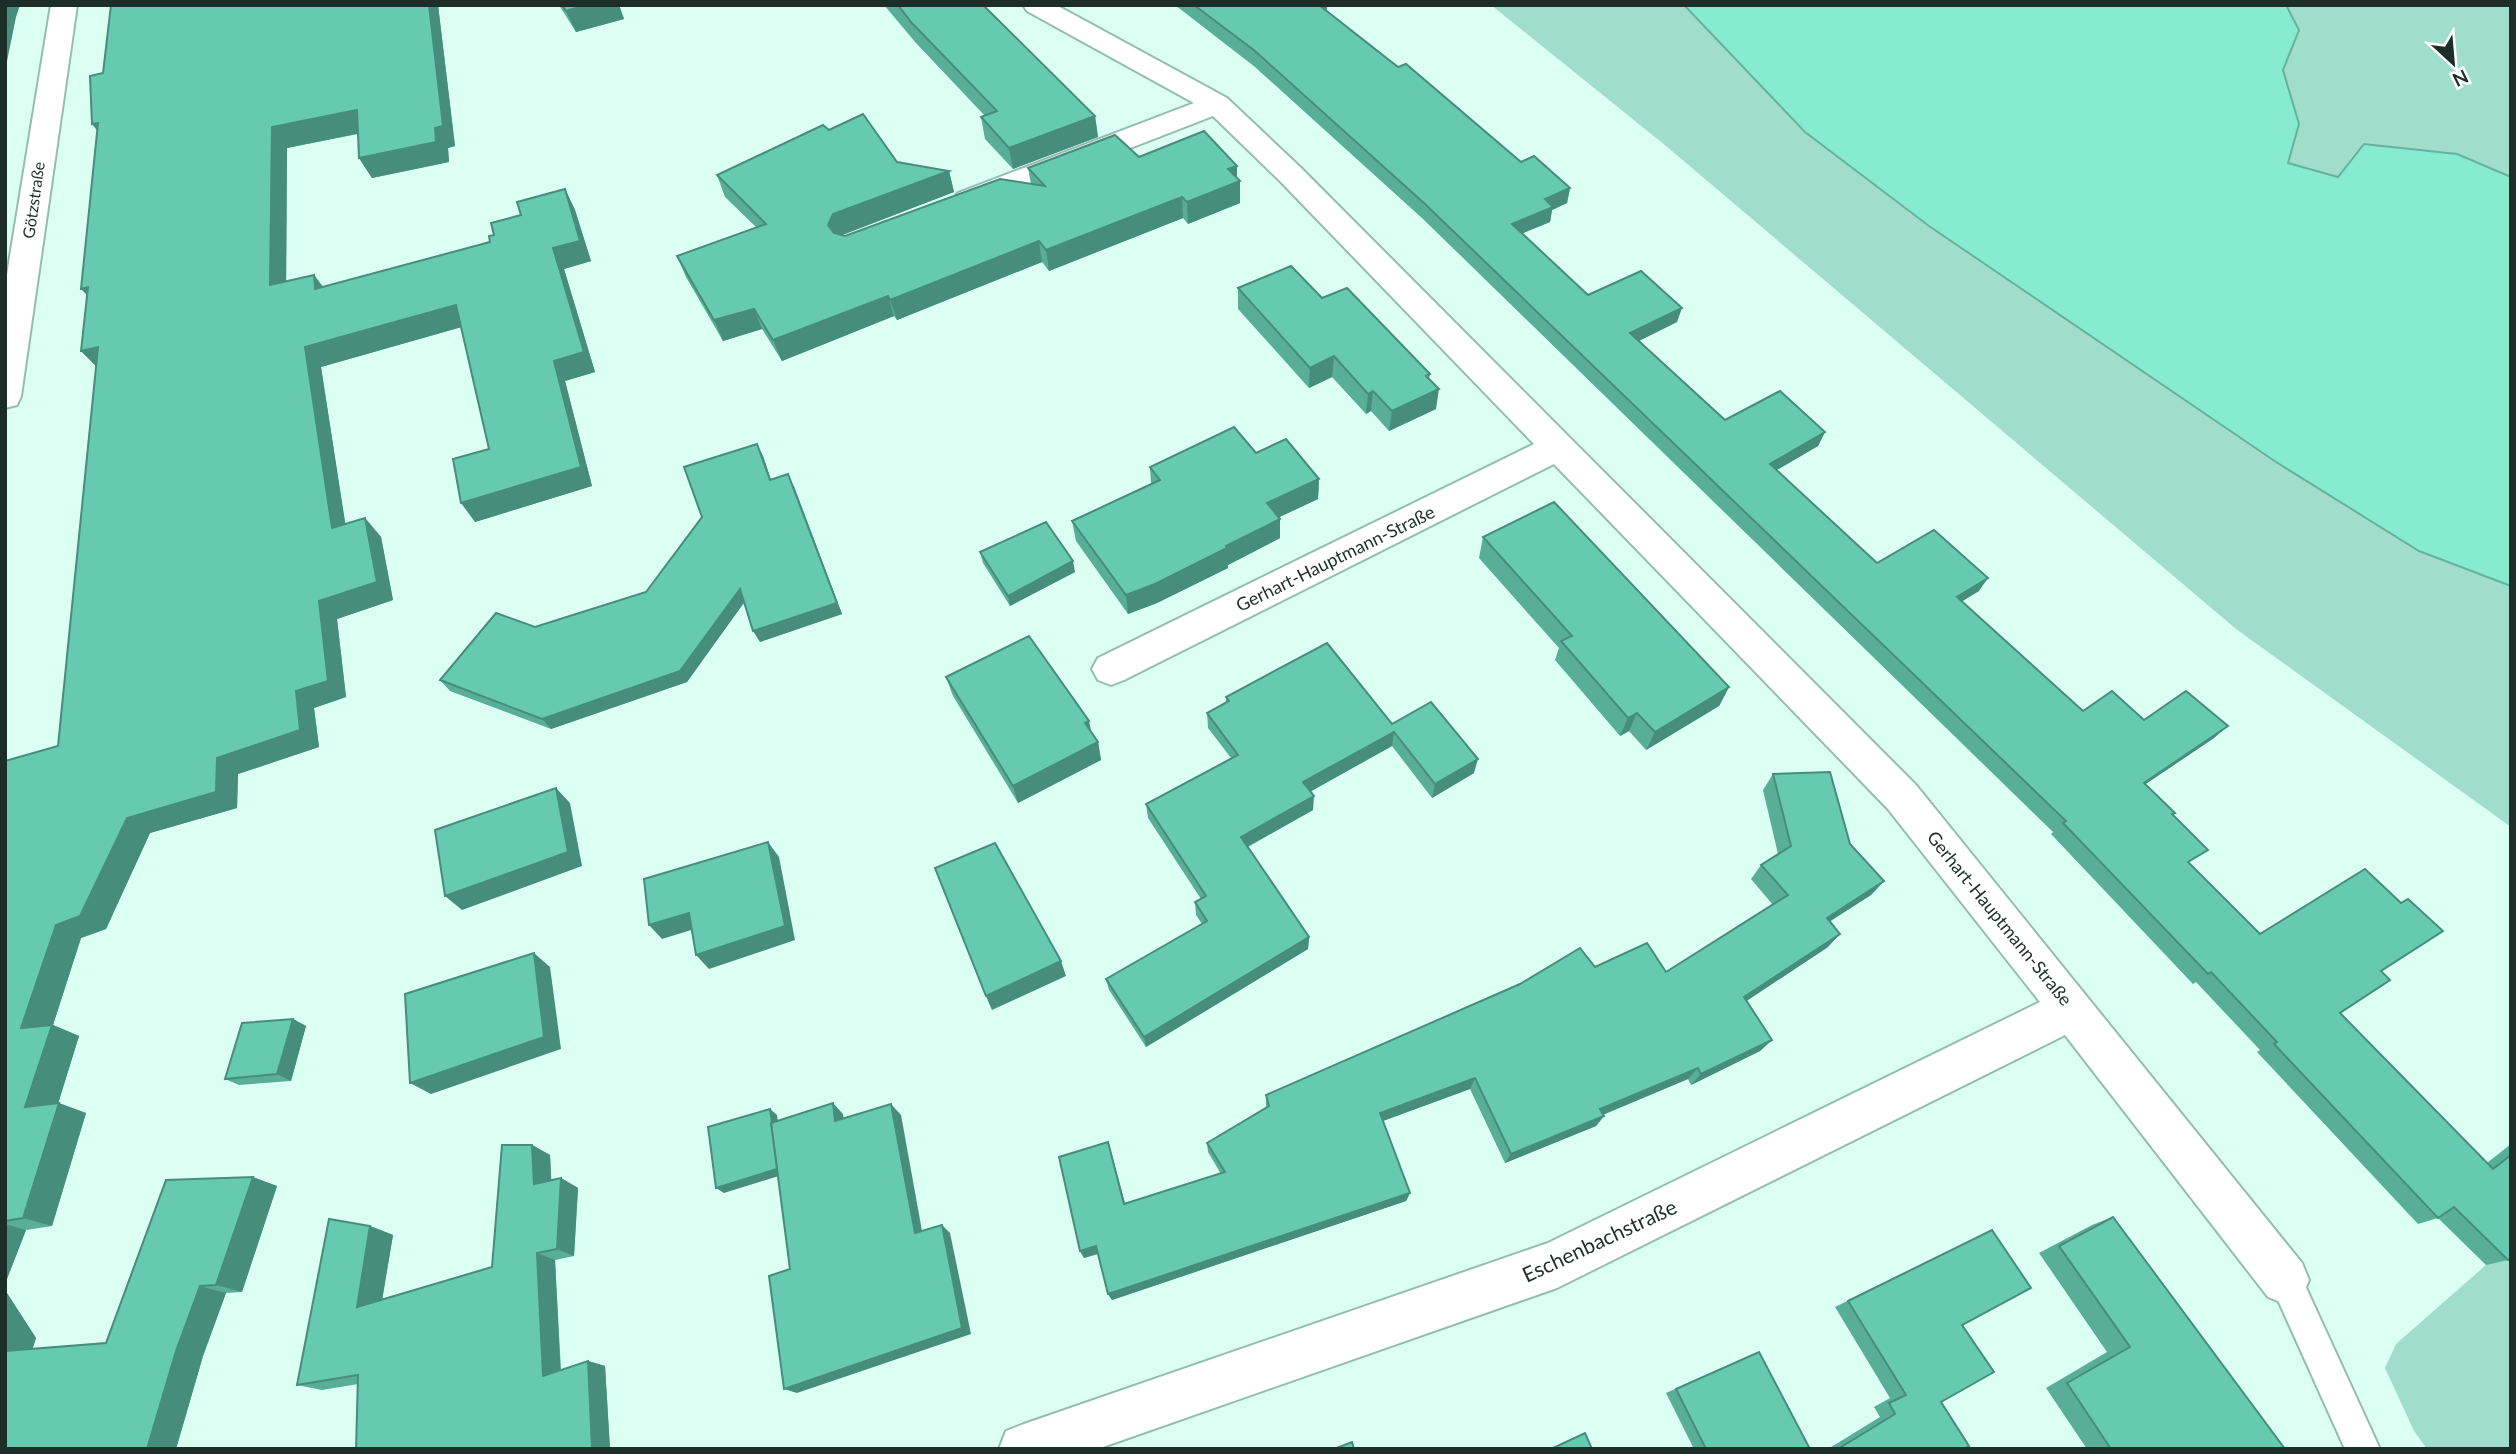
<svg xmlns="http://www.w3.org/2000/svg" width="2516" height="1454" font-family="Lato,sans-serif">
<rect width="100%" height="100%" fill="#dcfff4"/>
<g fill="#a1ddcb">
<polygon points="1491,5 1684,5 1805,132 1929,226 2276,462 2419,551 2511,586 2511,827 2236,629 1666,146"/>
<polygon points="2286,5 2511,5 2511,177 2457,154 2338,177 2288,163 2299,124 2283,70 2299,30"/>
<polygon points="2511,1243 2511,1449 2427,1449 2414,1431 2385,1368 2396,1344"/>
</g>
<polygon fill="#87ebcf" stroke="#67b29d" stroke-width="2" points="1684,5 2286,5 2299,30 2283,70 2299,124 2288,163 2338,177 2364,144 2457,154 2511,177 2511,586 2419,551 2276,462 1929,226 1805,132"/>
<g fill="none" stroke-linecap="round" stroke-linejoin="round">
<g stroke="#93bdb0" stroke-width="4">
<polygon id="service" points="2285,1264 2297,1268 2380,1449 2345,1449 2269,1280 2273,1268"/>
</g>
<g stroke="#93bdb0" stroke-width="4">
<g id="minor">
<polygon points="51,5 77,5 21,396 17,405 5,408 5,287"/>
<polygon points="1023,5 1056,5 1227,98 1300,167 1916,785 2302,1263 2309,1280 2302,1297 2285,1304 2268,1297 2065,1035 1557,1288 1097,1449 999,1449 1006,1431 1024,1424 1548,1243 2040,1002 1888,809 1554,464 1124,680 1111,685 1098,680 1092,669 1098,658 1534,444 1280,181 1213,116 978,207 968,210 958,207 953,200 958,193 1194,103 1027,11"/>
</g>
</g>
<use href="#service" fill="#fff" fill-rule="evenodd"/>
<use href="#minor" fill="#fff" fill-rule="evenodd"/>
</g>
<g fill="#58ae97">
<polygon points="111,5 438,5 455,146 448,148 449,162 372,178 359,158 358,134 287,148 286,281 314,275 323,287 490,242 494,235 521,215 565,189 575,210 591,261 564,269 595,372 565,381 592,486 475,522 489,449 461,327 321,367 345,524 365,518 381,537 393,600 337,619 346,697 314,708 319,747 238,774 237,808 150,833 106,929 81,938 53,1025 79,1036 58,1103 86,1113 52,1226 26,1230 5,1284 5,762 58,746 96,366 81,351 87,295 97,130 92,124 103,73"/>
<polygon points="559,5 619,5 624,19 576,32"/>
<polygon points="884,5 983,5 1095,116 1098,137 1013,169 985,139 981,117 985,116 916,43"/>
<polygon points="1175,5 1327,5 1327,11 1521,162 1570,188 1567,203 1552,210 1550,222 1522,233 1588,295 1677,322 1638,341 1725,420 1825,432 1818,446 1777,470 1877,563 1979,591 1962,601 2083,711 2144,720 2214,738 2145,784 2173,815 2189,863 2260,934 2381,971 2340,1013 2487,1163 2511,1144 2511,1258 2508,1260 2486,1265 2438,1218 2418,1224 2257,1052 2260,1050 2196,982 2193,984 2051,834 2053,832 1423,219 1255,67"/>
<polygon points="829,130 897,162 949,171 954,192 841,235 845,236 1031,184 1028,168 1139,157 1237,166 1237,178 1240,181 1240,203 1188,224 1183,218 1049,271 1042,262 897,320 894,316 782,361 762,329 723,341 686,277 677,256 756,227 725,197 717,175"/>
<polygon points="1238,288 1322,298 1430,374 1429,379 1436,409 1389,431 1371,411 1366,414 1332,377 1309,388 1238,309"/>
<polygon points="1256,453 1319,479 1318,499 1279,517 1280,538 1228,565 1228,568 1157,603 1128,614 1076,541 1072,521 1151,484 1150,467"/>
<polygon points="763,456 771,480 794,486 842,614 760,642 744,602 687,682 551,729 450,691 440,680 535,627 646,592"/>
<polygon points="1483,537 1729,687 1719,706 1646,750 1629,731 1620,736 1555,660 1559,648 1479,558"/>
<polygon points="980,552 1075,572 1010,606 983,563"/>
<polygon points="946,677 1092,733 1098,742 1101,760 1018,803 953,696"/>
<polygon points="1226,697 1392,724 1474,773 1432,798 1392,746 1310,792 1313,810 1248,847 1309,937 1308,949 1146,1047 1109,990 1106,979 1202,924 1196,915 1195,902 1201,899 1148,818 1146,804 1231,758 1208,728 1207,713 1226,703"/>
<polygon points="1773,774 1850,844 1884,881 1871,895 1830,921 1828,947 1746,1001 1772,1040 1760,1051 1691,1085 1688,1079 1603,1115 1604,1116 1596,1126 1505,1163 1470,1089 1383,1121 1410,1193 1406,1201 1112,1300 1108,1294 1098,1254 1084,1258 1080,1251 1111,1152 1125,1203 1221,1174 1208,1152 1207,1143 1266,1107 1266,1095 1595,967 1666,972 1773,905 1751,879 1761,865 1778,854 1763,790"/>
<polygon points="293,1019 306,1026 291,1081 239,1085 225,1079"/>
<polygon points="502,1145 532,1145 550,1155 551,1180 561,1178 578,1188 574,1256 555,1260 561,1370 588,1361 605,1366 610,1449 356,1449 358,1384 322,1390 297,1385 329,1219 370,1226 393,1235 382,1299 492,1267"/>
<polygon points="253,1177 277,1186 242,1292 226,1293 203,1356 176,1449 5,1449 5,1290 36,1338 32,1349 106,1343"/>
<polygon points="2113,1217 2285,1449 2087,1449 2046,1388 2107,1352 2039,1253 2092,1225"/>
<polygon points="1992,1230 1962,1325 1941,1402 1964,1449 1828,1449 1880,1417 1874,1407 1890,1398 1835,1307"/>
<polygon points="1747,1357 1810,1449 1694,1449 1666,1393"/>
</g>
<g fill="#478d7b">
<polygon points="5,5 20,5 16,17 5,71"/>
<polygon points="429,5 438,5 455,146 448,148 449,162 372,178 359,158"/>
<polygon points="586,5 619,5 624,19 576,32 566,11"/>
<polygon points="1318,5 1327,5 1326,15"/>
<polygon points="357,110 370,131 287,148 286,306 270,285 272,127"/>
<polygon points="1095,116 1098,137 1013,169 1009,148"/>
<polygon points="98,123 109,145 92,124"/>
<polygon points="1237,166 1237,182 1240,181 1240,203 1188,224 1187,202 1228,169"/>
<polygon points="949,171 954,192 840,236 835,246 828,225 833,214"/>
<polygon points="1570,188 1567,203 1552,210 1550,222 1509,239 1512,224 1545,199"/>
<polygon points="565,189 575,210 591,261 564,269 595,372 565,381 592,486 475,522 461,503 554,361 553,248"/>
<polygon points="1182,197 1183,218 1049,271 1046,250"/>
<polygon points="1039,241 1042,262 897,320 890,300"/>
<polygon points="314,275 329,295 315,289"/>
<polygon points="88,287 100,309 81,289"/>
<polygon points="888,296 894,316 782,361 773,340"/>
<polygon points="456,305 469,325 321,367 349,547 332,528 305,347"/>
<polygon points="1682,308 1677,322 1625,348 1630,333"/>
<polygon points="754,309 762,329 723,341 714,320"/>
<polygon points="98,347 101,371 81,351"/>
<polygon points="1334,356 1332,377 1309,388 1310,368"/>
<polygon points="1439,389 1436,409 1389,431 1392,411"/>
<polygon points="1373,391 1371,411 1366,414 1368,394"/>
<polygon points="1825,432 1818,446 1763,478 1770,464"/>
<polygon points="757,444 763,456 775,492 770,480"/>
<polygon points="788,474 842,614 760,642 753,631"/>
<polygon points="1319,479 1318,499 1267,523 1267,503"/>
<polygon points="365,518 381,537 393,600 337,619 346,697 314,708 319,747 238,774 237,808 150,833 106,929 81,938 53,1025 79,1036 54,1117 25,1107 21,1028 56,925 127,818 217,758 296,691 319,601"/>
<polygon points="1280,519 1280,538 1228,565 1228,568 1157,603 1128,614 1126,595"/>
<polygon points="1073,561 1075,572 1010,606 1008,596"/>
<polygon points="1988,578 1979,591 1948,610 1957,597"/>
<polygon points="740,589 746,600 687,682 551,729 542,719"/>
<polygon points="1729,687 1719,706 1646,750 1655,732"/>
<polygon points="1637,713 1629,731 1620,736 1628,718"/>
<polygon points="1089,721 1093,740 1085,723"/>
<polygon points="2228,726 2214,738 2131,794 2144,783"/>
<polygon points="1394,732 1392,746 1302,796 1303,782"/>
<polygon points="1098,742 1101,760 1018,803 1013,786"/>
<polygon points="1478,759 1474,773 1432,798 1435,784"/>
<polygon points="556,788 570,803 582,866 462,910 445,896"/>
<polygon points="1314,796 1313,810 1241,850 1241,837"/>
<polygon points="768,842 779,857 795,940 709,969 696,955"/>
<polygon points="1884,881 1871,895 1815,931 1827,918"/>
<polygon points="689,913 701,927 662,939 649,925"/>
<polygon points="1840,934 1828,947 1733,1010 1744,997"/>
<polygon points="1309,937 1308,949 1146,1047 1144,1037"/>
<polygon points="534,953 550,967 561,1049 431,1094 410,1083"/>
<polygon points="1061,961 1066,976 992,1010 986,996"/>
<polygon points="293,1019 306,1026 291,1081 277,1074"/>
<polygon points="1772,1040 1760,1051 1691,1085 1701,1074"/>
<polygon points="1698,1068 1688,1079 1592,1119 1600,1109"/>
<polygon points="1475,1078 1470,1089 1377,1123 1380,1113"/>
<polygon points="59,1103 86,1113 52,1226 23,1218"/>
<polygon points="833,1103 843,1114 846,1132 835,1121"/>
<polygon points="891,1104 901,1115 924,1242 915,1233"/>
<polygon points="770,1109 777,1115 785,1174 724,1193 716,1188"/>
<polygon points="1604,1116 1596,1126 1505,1163 1511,1154"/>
<polygon points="1108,1142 1111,1152 1127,1212 1124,1204"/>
<polygon points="532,1145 550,1155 552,1193 534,1184"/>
<polygon points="253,1177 277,1186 242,1292 216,1285"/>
<polygon points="561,1178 578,1188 574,1256 557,1249"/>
<polygon points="1410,1193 1406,1201 1112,1300 1108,1294"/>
<polygon points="5,1224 26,1230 5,1284"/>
<polygon points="942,1225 950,1233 971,1334 797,1393 784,1389"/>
<polygon points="370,1226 393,1235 380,1313 357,1307"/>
<polygon points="1096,1246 1100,1253 1084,1258 1080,1251"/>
<polygon points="537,1253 555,1260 561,1381 543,1376"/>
<polygon points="200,1286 226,1293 203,1356 176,1449 147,1449 176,1351"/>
<polygon points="5,1290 36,1338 30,1357 5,1353"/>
<polygon points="588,1361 605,1366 610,1449 592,1449"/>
</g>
<g fill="#66cab0" stroke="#478d7b" stroke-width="2">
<polygon points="111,5 429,5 443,126 435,128 436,142 359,158 357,110 272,127 270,285 314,275 315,289 490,242 489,236 494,235 491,223 521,215 517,202 565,189 580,241 553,248 584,352 554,361 581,467 461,503 453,459 489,449 456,305 305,347 332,528 365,518 377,582 319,601 328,681 296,691 300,730 217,758 216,792 127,818 80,916 56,925 21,1028 52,1025 25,1107 59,1103 23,1218 5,1221 5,761 58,746 98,347 81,351 88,287 81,289 98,123 92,124 90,76 103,73"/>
<polygon points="562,5 586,5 566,11"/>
<polygon points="898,5 983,5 1095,116 1009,148 981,117 997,111 911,22"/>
<polygon points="1194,5 1319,5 1398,67 1406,64 1521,162 1534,156 1570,188 1545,199 1553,207 1512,224 1588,295 1641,271 1682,308 1630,333 1725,420 1780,391 1825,432 1770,464 1877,563 1934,530 1988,578 1957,597 2083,711 2112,691 2144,720 2186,691 2228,726 2144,783 2175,813 2172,814 2208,850 2188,862 2260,934 2365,869 2401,903 2408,899 2443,931 2381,971 2390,980 2340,1013 2493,1169 2511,1155 2511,1258 2508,1260 2454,1207 2438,1218 2274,1044 2277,1042 2211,972 2208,974 2063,823 2066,821 1425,204 1255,51"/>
<polygon points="863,114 897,162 949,171 833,214 828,225 834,233 845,236 1000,179 1045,186 1028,168 1115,135 1139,157 1204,131 1237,166 1228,169 1240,181 1187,202 1182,197 1046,250 1039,241 890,300 888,296 773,340 754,309 714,320 677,256 766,224 717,175 823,125 829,130"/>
<polygon points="1291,266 1322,298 1347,288 1430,374 1426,376 1439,389 1392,411 1373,391 1368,394 1334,356 1310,368 1238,288"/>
<polygon points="1234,427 1256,453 1286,439 1319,479 1267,503 1280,519 1226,546 1227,548 1155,584 1126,595 1072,521 1160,480 1150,467"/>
<polygon points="757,444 770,480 788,474 837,603 753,631 740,589 680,671 542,719 440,680 496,613 535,627 646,592 702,517 684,467"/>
<polygon points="1554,502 1729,687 1655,732 1637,713 1628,718 1561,641 1572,636 1483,537"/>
<polygon points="1046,522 1073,561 1008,596 980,552"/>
<polygon points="1029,636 1089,721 1085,723 1098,742 1013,786 946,677"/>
<polygon points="1327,643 1392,724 1431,702 1478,759 1435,784 1394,732 1303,782 1314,796 1241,837 1309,937 1144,1037 1106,979 1207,921 1195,902 1206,896 1146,804 1238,755 1207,713 1229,701 1226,697"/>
<polygon points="1830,772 1850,844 1884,881 1827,918 1840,934 1744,997 1772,1040 1701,1074 1698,1068 1600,1109 1604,1116 1511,1154 1475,1078 1380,1113 1410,1193 1108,1294 1096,1246 1080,1251 1059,1157 1108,1142 1124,1204 1225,1172 1207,1143 1269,1106 1266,1095 1520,984 1580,948 1595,967 1647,943 1666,972 1788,895 1761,865 1791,846 1773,774"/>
<polygon points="556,788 568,852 445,896 435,830"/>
<polygon points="768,842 785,926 696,955 689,913 649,925 644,879"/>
<polygon points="995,843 1061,961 986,996 935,868"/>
<polygon points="534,953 544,1037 410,1083 405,994"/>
<polygon points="293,1019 277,1074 225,1079 242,1023"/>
<polygon points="833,1103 835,1121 891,1104 915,1233 942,1225 962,1328 784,1389 769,1276 790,1269 771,1123"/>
<polygon points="770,1109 772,1122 771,1123 777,1169 716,1188 708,1127"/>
<polygon points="502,1145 532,1145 534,1184 561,1178 557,1249 537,1253 543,1376 588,1361 592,1449 356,1449 358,1375 297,1385 329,1219 370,1226 357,1307 492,1267"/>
<polygon points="253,1177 216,1285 200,1286 176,1351 147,1449 5,1449 5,1351 106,1343 166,1180"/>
<polygon points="2113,1217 2285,1449 2111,1449 2067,1383 2130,1347 2059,1246"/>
<polygon points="1992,1230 2031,1288 1962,1325 1994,1372 1941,1402 1969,1446 1964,1449 1838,1449 1895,1414 1889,1403 1906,1395 1848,1301"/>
<polygon points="1759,1352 1810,1449 1706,1449 1676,1389"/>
<polygon points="1585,1433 1592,1449 1551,1449"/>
<polygon points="1352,1442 1354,1449 1334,1449"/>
</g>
<g text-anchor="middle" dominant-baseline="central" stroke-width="7" stroke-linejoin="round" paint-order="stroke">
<g font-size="16" fill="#1d2e29" stroke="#fff">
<text transform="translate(33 200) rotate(-82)">Götzstraße</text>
</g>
<g font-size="18" fill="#1d2e29" stroke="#fff">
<text transform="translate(1335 558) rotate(-26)">Gerhart-Hauptmann-Straße</text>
<text transform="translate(2000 918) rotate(51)">Gerhart-Hauptmann-Straße</text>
</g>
<g font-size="21" fill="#1d2e29" stroke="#fff">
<text transform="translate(1599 1240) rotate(-25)">Eschenbachstraße</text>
</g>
</g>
<rect width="2516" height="1454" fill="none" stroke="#1d2e29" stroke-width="14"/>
<g transform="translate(2453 63) rotate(154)" stroke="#ffffff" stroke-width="5" paint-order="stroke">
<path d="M0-5L12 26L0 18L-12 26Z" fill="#1d2e29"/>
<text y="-10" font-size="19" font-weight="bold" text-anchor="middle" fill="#1d2e29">N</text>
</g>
</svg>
